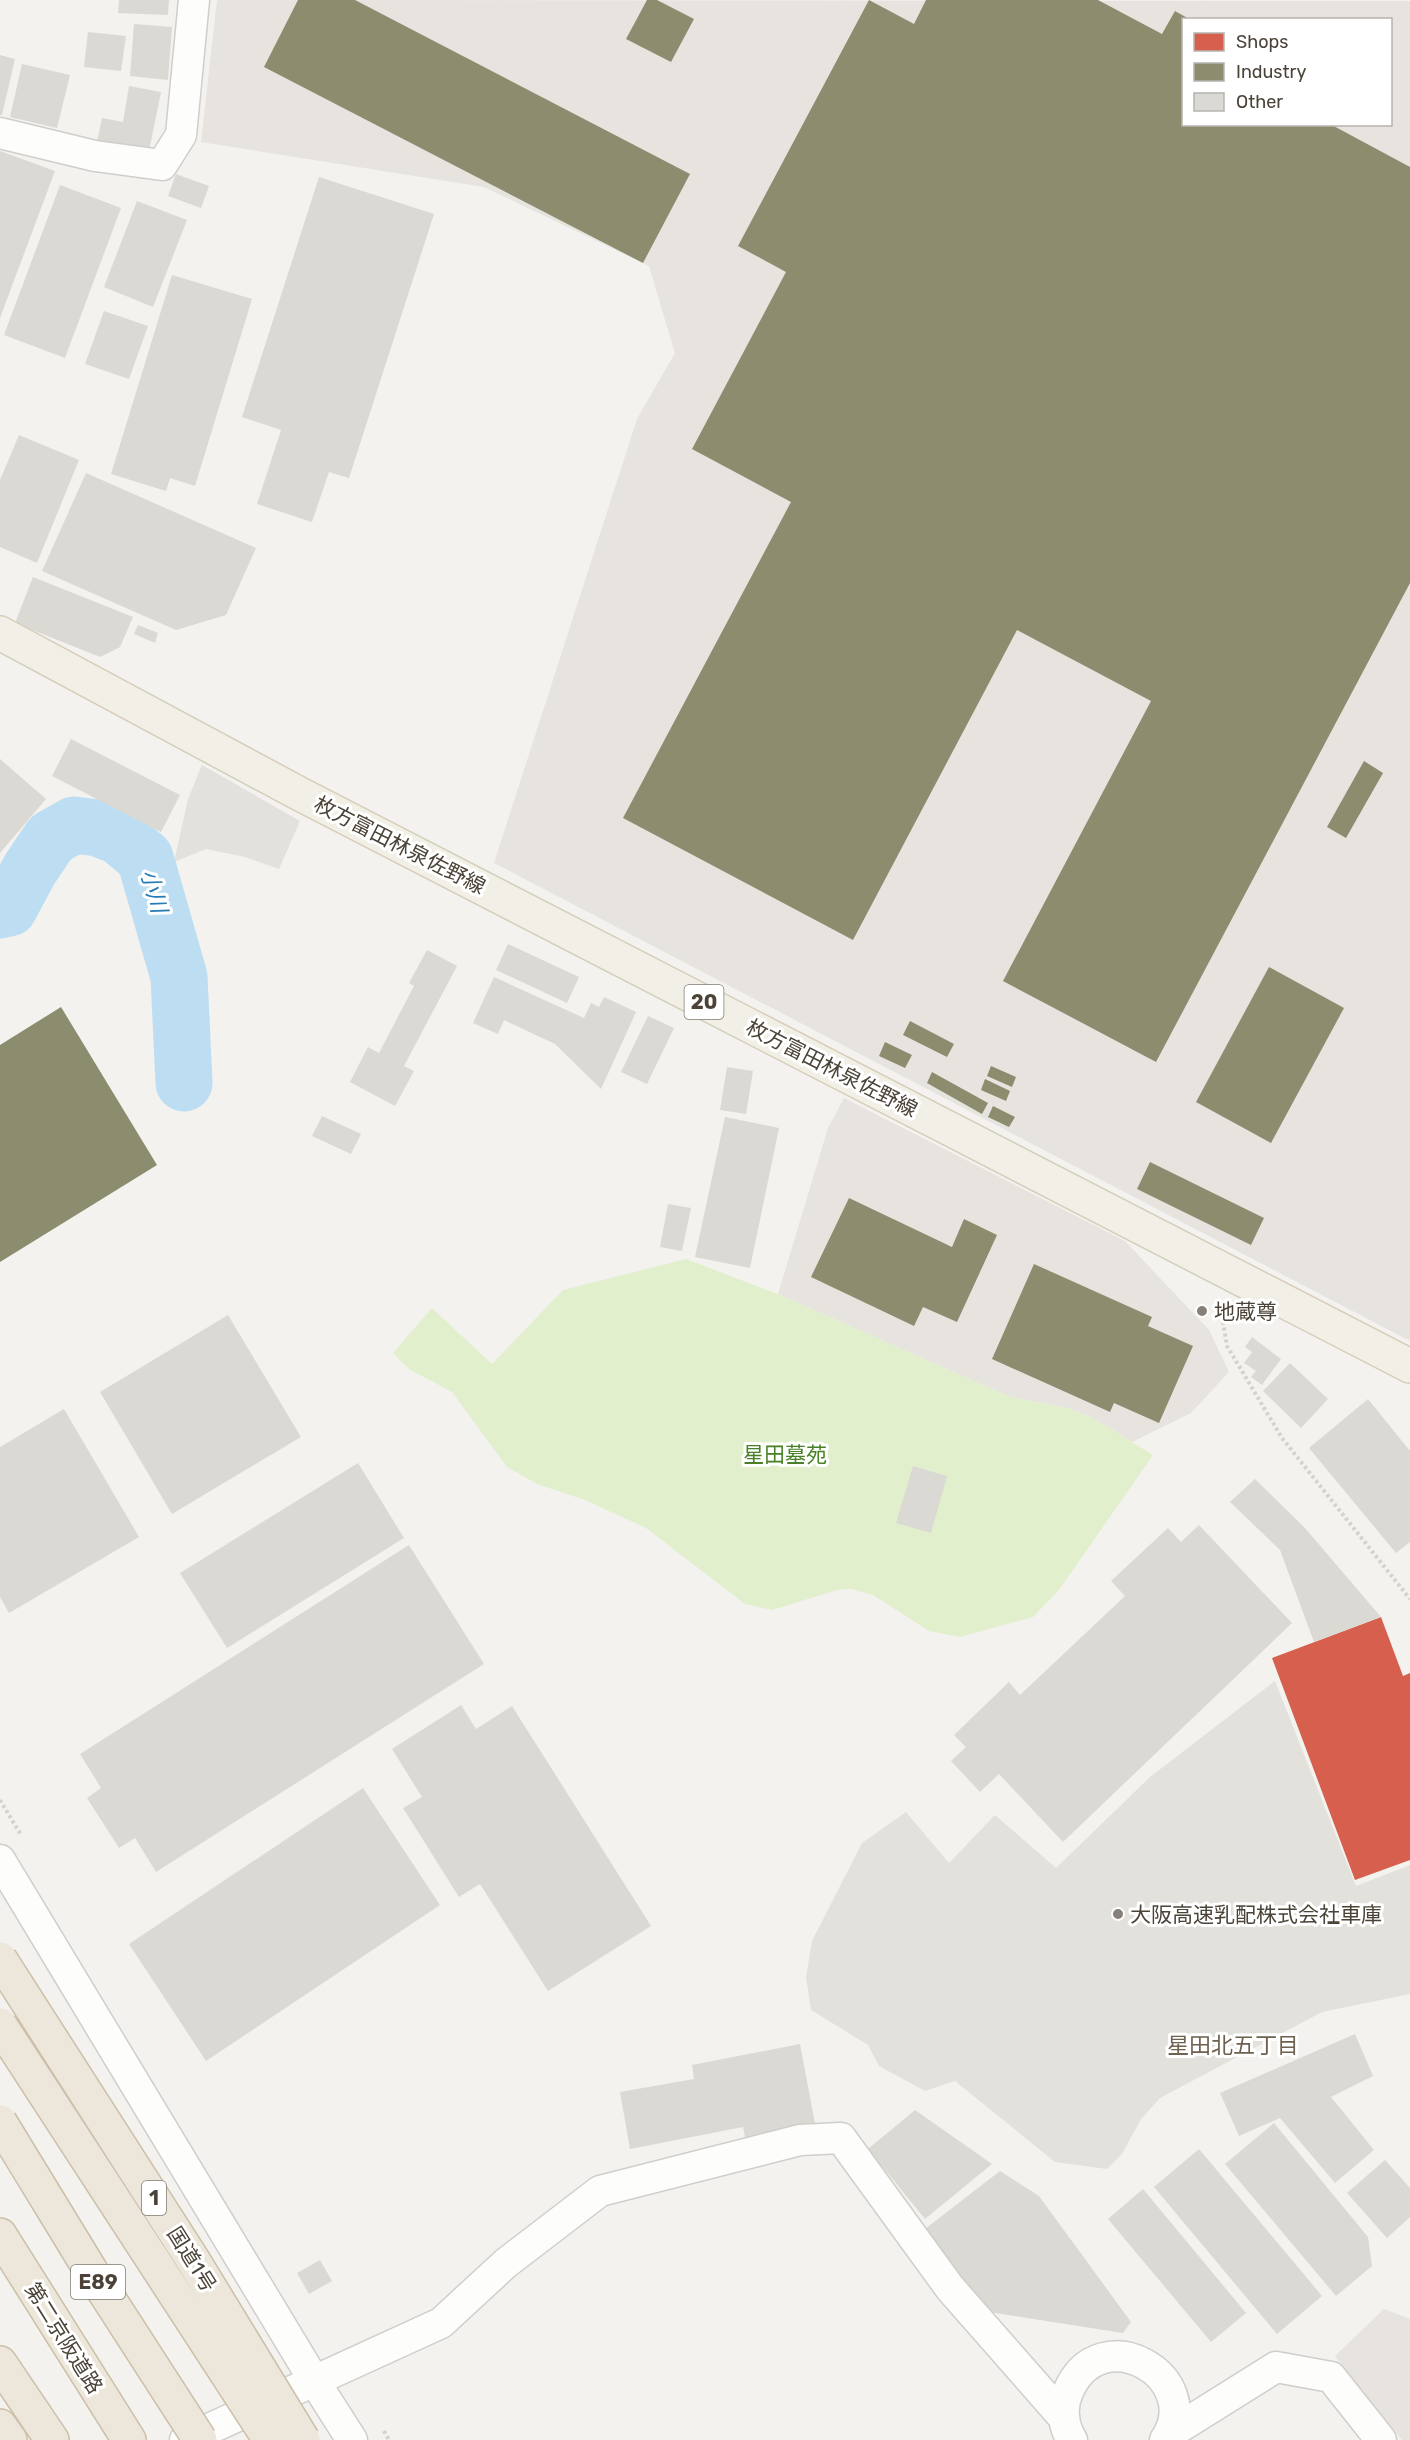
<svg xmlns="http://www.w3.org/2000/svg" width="1410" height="2440" font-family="Rubik,'Noto Sans JP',sans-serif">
<rect width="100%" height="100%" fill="#f3f2ee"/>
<g fill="#e7e3df" fill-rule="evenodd">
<path d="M 217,0 L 1410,1 L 1410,1341 L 494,863 L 637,419 L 675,353 L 649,266 L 484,187 L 201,142 ZM 1184,20 L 1390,20 L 1390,124 L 1184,124 Z"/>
<polygon points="844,1098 1125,1241 1209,1330 1229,1372 1191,1413 1132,1442 1093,1418 1068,1408 1010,1397 778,1294 828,1128"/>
<polygon points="1384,2309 1410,2319 1410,2440 1402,2440 1335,2356"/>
</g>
<polygon fill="#e1efcd" points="686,1259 778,1294 1010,1397 1068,1408 1093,1418 1153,1455 1059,1590 1033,1617 960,1637 929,1631 873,1595 851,1589 837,1590 772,1610 745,1604 646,1528 585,1500 537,1484 507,1467 452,1392 409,1369 393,1353 432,1308 492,1364 563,1290"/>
<g fill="#e3e1dc">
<polygon points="202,765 300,821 279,869 245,857 206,849 174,862 188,799"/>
<polygon points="1275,1681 1356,1886 1410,1865 1410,1994 1322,2012 1160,2098 1141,2119 1122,2154 1107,2169 1055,2162 955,2081 925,2091 879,2066 868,2045 811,2010 806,1977 812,1941 862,1843 906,1812 949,1863 995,1815 1056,1868 1150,1777"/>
</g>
<polygon fill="#d6604d" points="1381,1617 1403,1676 1410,1673 1410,1860 1355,1880 1272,1658"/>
<g fill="#8c8c6e">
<polygon points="298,0 355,0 690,174 643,263 264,67"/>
<polygon points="647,0 657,0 694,19 671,62 626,39"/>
<polygon points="869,0 914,24 926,0 1098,0 1162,34 1175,11 1191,20 1184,20 1184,124 1330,124 1410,167 1410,583 1156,1062 1003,981 1151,701 1017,630 853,940 623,818 791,502 692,449 786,272 738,246"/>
<polygon points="1364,761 1383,773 1346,838 1327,827"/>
<polygon points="1269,967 1344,1008 1271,1143 1196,1102"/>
<polygon points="61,1007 157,1165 0,1262 0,1045"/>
<polygon points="910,1021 954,1044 947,1057 903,1035"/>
<polygon points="885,1042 912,1055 905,1068 879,1056"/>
<polygon points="991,1066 1016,1077 1012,1087 987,1076"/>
<polygon points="932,1072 988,1103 982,1114 927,1083"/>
<polygon points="985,1079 1010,1091 1006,1101 981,1090"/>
<polygon points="993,1106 1015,1117 1009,1127 988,1117"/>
<polygon points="1150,1162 1264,1218 1251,1245 1137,1189"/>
<polygon points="849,1198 952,1247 964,1219 997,1235 957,1322 923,1307 914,1326 811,1277"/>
<polygon points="1034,1264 1152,1317 1148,1326 1193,1346 1159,1423 1114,1403 1110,1412 992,1359"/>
</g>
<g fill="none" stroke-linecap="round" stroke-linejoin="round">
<polyline stroke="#bddef2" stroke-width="57" points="0,910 9,908 30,869 51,838 74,825 98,828 119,836 145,858 179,977 184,1083"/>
</g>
<g fill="#dbd9d4">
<polygon points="119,0 169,0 168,15 118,13"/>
<polygon points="134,24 172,27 168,80 130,76"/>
<polygon points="88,32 126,36 121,71 84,67"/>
<polygon points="0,55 15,59 2,115 0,115"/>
<polygon points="22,64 70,75 57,128 10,117"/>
<polygon points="129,86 161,92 149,151 97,142 102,118 123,122"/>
<polygon points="0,151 55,171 0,318"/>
<polygon points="176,174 209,186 201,208 168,196"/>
<polygon points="319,177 434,214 349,478 329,472 312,522 257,504 281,430 242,417"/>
<polygon points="60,185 121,208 65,358 4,335"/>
<polygon points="137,201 187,220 153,307 104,287"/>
<polygon points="172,275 252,299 195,486 170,478 166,491 111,474"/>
<polygon points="104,311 148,326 129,379 85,364"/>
<polygon points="19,435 79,460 37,563 0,547 0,480"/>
<polygon points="86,473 256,548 226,615 176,630 42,571"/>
<polygon points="33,577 133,617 120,647 100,657 15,623"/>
<polygon points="138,625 158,633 155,643 134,634"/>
<polygon points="71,739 180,795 161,832 52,776"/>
<polygon points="0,759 46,799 0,853"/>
<polygon points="508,944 579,977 567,1003 496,970"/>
<polygon points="427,950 457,966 404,1066 414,1071 395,1106 350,1082 368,1047 379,1053 414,986 409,983"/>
<polygon points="494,977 584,1018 591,1003 599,1007 604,997 636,1012 601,1089 555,1044 504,1020 498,1034 473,1023"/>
<polygon points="648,1016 674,1028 647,1084 621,1072"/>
<polygon points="727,1067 753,1071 746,1114 720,1110"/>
<polygon points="322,1116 361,1134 351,1154 312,1136"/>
<polygon points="725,1117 779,1128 750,1268 695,1257"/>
<polygon points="668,1204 691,1208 682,1251 660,1247"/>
<polygon points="228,1315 301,1437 172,1514 100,1392"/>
<polygon points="1252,1337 1281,1359 1262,1385 1251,1377 1256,1371 1244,1363 1252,1352 1245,1347"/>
<polygon points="1290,1363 1328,1399 1301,1428 1263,1391"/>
<polygon points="1368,1399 1410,1451 1410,1542 1396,1553 1309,1448"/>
<polygon points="64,1409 139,1537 9,1613 0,1597 0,1447"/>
<polygon points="358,1463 404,1538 227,1648 180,1573"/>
<polygon points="913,1466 947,1476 931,1533 896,1523"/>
<polygon points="1255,1479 1305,1528 1381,1617 1314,1642 1280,1550 1230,1502"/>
<polygon points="1199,1525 1292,1623 1063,1842 999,1774 980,1792 951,1761 966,1747 954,1735 1009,1682 1020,1695 1125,1596 1111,1581 1168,1528 1181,1542"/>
<polygon points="409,1545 484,1664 156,1872 135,1838 119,1848 87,1798 101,1788 80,1754"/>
<polygon points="461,1705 476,1729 512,1706 651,1926 548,1991 480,1884 459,1897 403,1808 422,1797 392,1749"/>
<polygon points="363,1788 440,1905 206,2061 129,1944"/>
<polygon points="1355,2034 1373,2076 1331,2097 1374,2150 1335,2183 1280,2118 1239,2136 1220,2093"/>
<polygon points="800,2044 816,2129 746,2142 743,2127 630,2149 620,2092 694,2079 692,2065"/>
<polygon points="915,2110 992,2164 925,2219 868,2149"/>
<polygon points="1274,2123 1368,2237 1372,2266 1336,2296 1225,2164"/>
<polygon points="1199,2149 1322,2296 1277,2334 1154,2187"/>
<polygon points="1385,2160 1410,2188 1410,2217 1387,2238 1347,2193"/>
<polygon points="1000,2171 1039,2196 1131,2322 1123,2333 989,2312 925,2229"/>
<polygon points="1143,2189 1246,2313 1211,2342 1108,2219"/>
<polygon points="320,2260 332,2281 309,2294 297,2273"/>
</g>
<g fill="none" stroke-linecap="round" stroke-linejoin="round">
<g stroke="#d0ceca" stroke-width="33">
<g id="street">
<polyline points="0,133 95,156 162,165 181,135 194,0"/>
<polyline points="0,1860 315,2382 352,2440"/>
<polyline points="1169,2434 1276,2367 1331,2377 1381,2440"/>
<polyline points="185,2440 441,2323 506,2263 600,2191 800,2140 841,2138 950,2288 1064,2418"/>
<path d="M 1072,2440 C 1063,2426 1061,2407 1068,2392 C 1100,2315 1207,2378 1165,2440"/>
</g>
</g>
<g stroke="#d6ceba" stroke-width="36">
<polyline id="primary" points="0,633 298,793 1410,1366"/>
</g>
<g stroke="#ccbfa8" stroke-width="36">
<g id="highway">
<polyline points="0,2235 129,2440"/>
<polyline points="0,2363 52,2440"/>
<polyline points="0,2426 10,2440"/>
</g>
</g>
<g stroke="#d3d2cc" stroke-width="4" stroke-dasharray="3 3" stroke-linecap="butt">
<polyline points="1220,1304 1227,1346 1282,1438 1410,1599"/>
<polyline points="0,1800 21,1835"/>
<polyline points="384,2431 389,2440"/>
</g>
<use href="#street" stroke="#fdfdfc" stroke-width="30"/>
<use href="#primary" stroke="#f2efe6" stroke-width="33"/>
<use href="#highway" stroke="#ede7db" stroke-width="33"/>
<g stroke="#ccbfa8" stroke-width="36" stroke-linecap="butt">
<g id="highway-bridge">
<polyline points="0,1959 193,2260 303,2440"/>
<polyline points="0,2025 270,2440"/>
<polyline points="0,2122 91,2271 200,2440"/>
</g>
</g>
<use href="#highway-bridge" stroke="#ede7db" stroke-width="33"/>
</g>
<g fill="#868078" stroke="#fff" stroke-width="2">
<circle cx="1202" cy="1311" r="6"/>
<circle cx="1118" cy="1914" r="6"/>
</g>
<g text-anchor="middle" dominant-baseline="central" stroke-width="6" stroke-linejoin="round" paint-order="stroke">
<g fill="#fff" stroke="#817b74" stroke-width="1.5">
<rect x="684.5" y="985" width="39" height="34" rx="4.5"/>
<rect x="142" y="2181" width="24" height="34" rx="4.5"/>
<rect x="71" y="2265" width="54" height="34" rx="4.5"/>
</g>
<g font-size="20" font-weight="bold" fill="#4b4338">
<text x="704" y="1002">20</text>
<text x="154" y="2198">1</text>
<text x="98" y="2282">E89</text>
</g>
<g font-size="21" fill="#4b4338" stroke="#fff">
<text transform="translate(400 845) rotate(27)">枚方富田林泉佐野線</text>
<text transform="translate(832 1068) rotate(27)">枚方富田林泉佐野線</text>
<text transform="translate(192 2259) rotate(58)">国道1号</text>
<text transform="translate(64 2338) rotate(58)">第二京阪道路</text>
</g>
<g font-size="21" fill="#4b4338" stroke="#fff" text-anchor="start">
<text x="1214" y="1311">地蔵尊</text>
<text x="1130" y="1914">大阪高速乳配株式会社車庫</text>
</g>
<g font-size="21" fill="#4a8127" stroke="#fff">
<text x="785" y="1454">星田墓苑</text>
</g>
<g font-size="22" font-style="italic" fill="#297bb5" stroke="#fff">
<text transform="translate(154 891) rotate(74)">小川</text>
</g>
<g font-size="22" fill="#6e614f" stroke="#fff">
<text x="1233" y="2045">星田北五丁目</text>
</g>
</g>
<rect x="1182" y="18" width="210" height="108" fill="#ffffff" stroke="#b7b4af" stroke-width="1.5"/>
<rect x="1194" y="33" width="30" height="18" fill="#d6604d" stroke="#b7b4af" stroke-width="1.5"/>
<text x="1236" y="48" font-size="18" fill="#4b4338">Shops</text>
<rect x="1194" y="63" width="30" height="18" fill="#8c8c6e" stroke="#b7b4af" stroke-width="1.5"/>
<text x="1236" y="78" font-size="18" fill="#4b4338">Industry</text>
<rect x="1194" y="93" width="30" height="18" fill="#dbd9d4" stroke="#b7b4af" stroke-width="1.5"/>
<text x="1236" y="108" font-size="18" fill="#4b4338">Other</text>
</svg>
